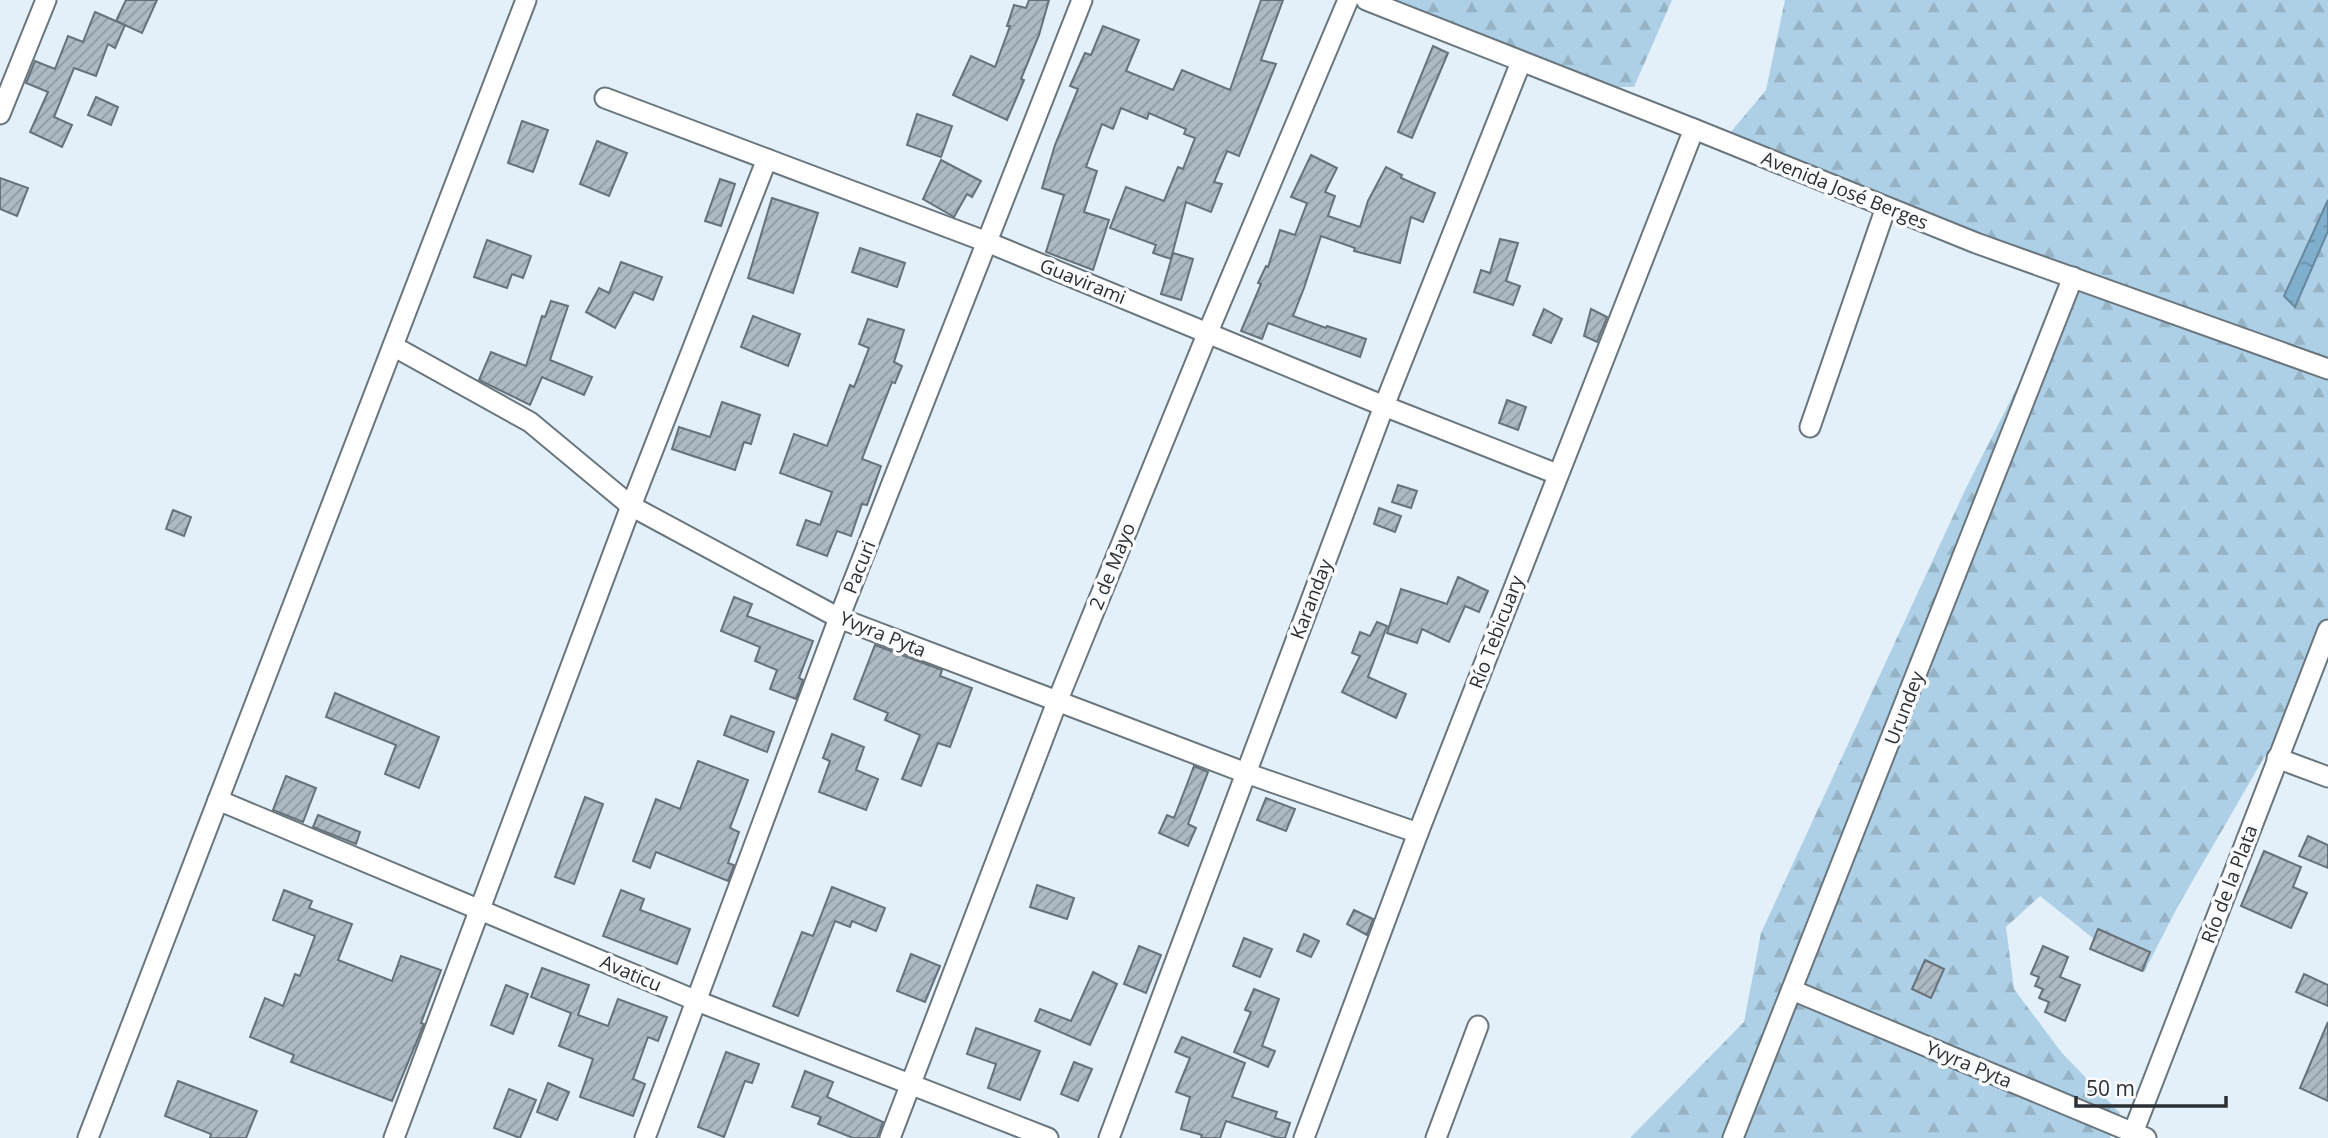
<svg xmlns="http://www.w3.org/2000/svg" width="2328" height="1138" font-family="'Open Sans',sans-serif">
<defs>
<pattern id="forest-firs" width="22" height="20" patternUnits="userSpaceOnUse" patternTransform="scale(1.75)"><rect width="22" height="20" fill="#aed0e6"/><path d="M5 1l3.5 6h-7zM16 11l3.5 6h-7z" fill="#96b3c6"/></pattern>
<pattern id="water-ripples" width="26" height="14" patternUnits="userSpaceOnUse" patternTransform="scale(1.75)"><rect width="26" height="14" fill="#80afcd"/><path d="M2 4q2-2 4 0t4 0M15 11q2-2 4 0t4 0" fill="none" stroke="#698fa7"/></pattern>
<pattern id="building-hatch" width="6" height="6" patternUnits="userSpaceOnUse" patternTransform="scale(1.75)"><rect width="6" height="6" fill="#aebac3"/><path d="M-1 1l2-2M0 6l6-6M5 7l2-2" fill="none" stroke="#8e989f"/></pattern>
</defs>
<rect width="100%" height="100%" fill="#e3f0f9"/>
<g fill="url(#forest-firs)">
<polygon points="1383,0 1672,0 1634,87 1612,87"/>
<polygon points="1785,0 2328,0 2328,630 2309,680 2178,906 2144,972 2123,962 2040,896 2006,927 2014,989 2062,1053 2120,1113 2110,1138 1630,1138 1744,1022 1761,933 1966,488 2073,277 2070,270 1730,133 1766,90"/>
</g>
<polygon fill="url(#water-ripples)" stroke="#66899f" stroke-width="2" points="2328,200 2328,231 2295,307 2284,296"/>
<g fill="url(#building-hatch)" stroke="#667179" stroke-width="2">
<polygon points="126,0 157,0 142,33 116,21"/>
<polygon points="1029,0 1049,0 1039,35 1021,79 1024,80 1007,120 953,95 971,56 995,67 1010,26 1007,26 1014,5 1026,8"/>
<polygon points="1261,0 1283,0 1261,60 1276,64 1239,156 1227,151 1214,182 1222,184 1211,212 1186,202 1171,259 1153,253 1156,245 1110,228 1126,187 1164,201 1178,167 1183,169 1195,138 1184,134 1186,129 1149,113 1147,119 1121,108 1113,129 1102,124 1086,167 1097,171 1084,212 1109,220 1093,270 1046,252 1064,195 1042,188 1055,145 1078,89 1070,86 1085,53 1091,55 1103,26 1139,40 1126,71 1173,90 1182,70 1230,90"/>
<polygon points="95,12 125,25 115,48 108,44 96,76 74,68 54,117 72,125 62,147 30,132 48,92 26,83 35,61 55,69 68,36 83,42"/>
<polygon points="1433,46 1448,53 1412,138 1398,132"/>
<polygon points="96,97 118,107 111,125 88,115"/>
<polygon points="917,114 952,126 941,157 907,145"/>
<polygon points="522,121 548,130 533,172 508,163"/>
<polygon points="597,141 627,153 609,196 580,184"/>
<polygon points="1311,155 1337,168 1325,192 1335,196 1328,216 1360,227 1368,201 1386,167 1402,175 1401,178 1435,193 1423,222 1411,217 1400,263 1354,251 1355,248 1321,236 1304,288 1293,316 1326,328 1327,326 1366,339 1360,357 1268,323 1262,339 1241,331 1261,284 1258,283 1266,266 1268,267 1280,230 1295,235 1307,203 1291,197"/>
<polygon points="941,160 981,181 972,197 967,194 954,217 923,199"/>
<polygon points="0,178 28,188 17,216 0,209"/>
<polygon points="720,179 735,184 721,226 705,221"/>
<polygon points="772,198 818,213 793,293 748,278"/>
<polygon points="1500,239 1518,243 1506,281 1520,286 1513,305 1474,292 1481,270 1490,273"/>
<polygon points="487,240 531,256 523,278 512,274 507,288 474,277"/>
<polygon points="860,248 905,263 897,287 852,272"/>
<polygon points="1173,253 1193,259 1181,300 1161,294"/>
<polygon points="621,262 662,277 653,300 634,292 615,328 586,312 599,288 609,293"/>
<polygon points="551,301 568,306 550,360 592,377 584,395 542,377 530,405 479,380 491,352 526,366 542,316 545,317"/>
<polygon points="1544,309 1562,319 1551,343 1533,335"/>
<polygon points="1591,309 1607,317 1597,342 1584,336"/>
<polygon points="753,316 800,334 788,366 741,347"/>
<polygon points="868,319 904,330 894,362 902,366 895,383 892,382 862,459 881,466 867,505 862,504 851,536 837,531 827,556 797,545 806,520 820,525 832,492 780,473 794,434 827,446 850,385 854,387 869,348 859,344"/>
<polygon points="1507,400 1526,407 1518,430 1499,423"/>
<polygon points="722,402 760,415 751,444 744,442 735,470 672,449 679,427 710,437"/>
<polygon points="1398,485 1417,491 1411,508 1392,502"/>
<polygon points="1379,508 1401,516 1395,532 1374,524"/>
<polygon points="173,510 191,517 184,536 166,529"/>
<polygon points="1458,577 1488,591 1479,612 1465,606 1449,642 1422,629 1417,643 1387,633 1401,589 1447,604"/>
<polygon points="734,597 752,604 747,616 813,641 799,678 803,680 796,699 770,689 777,670 755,661 760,647 721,631"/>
<polygon points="1377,622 1387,626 1368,677 1406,694 1396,718 1342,692 1360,656 1352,653 1360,632 1370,636"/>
<polygon points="875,645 942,670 940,676 972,688 950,747 938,743 921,786 902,779 920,735 885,720 888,713 854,699"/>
<polygon points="335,693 439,737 419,788 385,774 396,745 326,717"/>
<polygon points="731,716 774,732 767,752 724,735"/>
<polygon points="832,734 864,747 856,770 878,779 866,810 819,792 830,761 823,758"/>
<polygon points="698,761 748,780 730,828 739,832 728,863 734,865 728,881 656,852 650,868 633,861 656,799 680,809"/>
<polygon points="1194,766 1208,772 1188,824 1196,828 1188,846 1159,833 1167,815 1174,818"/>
<polygon points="286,776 316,788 303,822 273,810"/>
<polygon points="585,797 603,804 574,884 555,877"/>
<polygon points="1266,798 1295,809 1286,831 1257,820"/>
<polygon points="318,815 360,832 356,844 313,827"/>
<polygon points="2308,836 2328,845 2328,868 2299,856"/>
<polygon points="2264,851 2301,867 2293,887 2307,893 2291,928 2241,906"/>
<polygon points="1037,885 1074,898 1067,919 1030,907"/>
<polygon points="832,887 885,908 876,931 852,921 850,927 835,921 798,1016 773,1006 802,932 813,936"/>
<polygon points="284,890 312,901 309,908 352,924 338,960 392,981 401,956 441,970 421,1023 424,1024 392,1101 291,1062 294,1055 250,1037 265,998 283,1006 295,974 300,976 315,936 273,920"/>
<polygon points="621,890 644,899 640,910 690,929 677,964 603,936"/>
<polygon points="1354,910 1373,919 1367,935 1347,924"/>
<polygon points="2098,929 2150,952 2142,971 2090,949"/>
<polygon points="1304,934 1319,941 1311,957 1297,951"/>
<polygon points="1244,938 1272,949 1260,977 1233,966"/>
<polygon points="1139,946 1161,955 1146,993 1124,984"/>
<polygon points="2043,946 2068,957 2060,977 2080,985 2065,1021 2045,1012 2049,1002 2039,998 2043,989 2035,986 2039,977 2031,974"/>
<polygon points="911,954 940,966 925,1002 897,991"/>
<polygon points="1925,960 1944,969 1931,998 1912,989"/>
<polygon points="542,968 589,985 578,1015 608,1026 618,999 667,1017 658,1041 648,1037 633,1079 645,1084 633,1116 580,1097 593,1059 559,1046 571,1013 531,997"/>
<polygon points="1093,972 1117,984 1090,1045 1035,1021 1040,1009 1071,1021"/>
<polygon points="2304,974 2328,985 2328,1006 2296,992"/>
<polygon points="506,985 528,994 513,1034 491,1025"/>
<polygon points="1254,989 1279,999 1262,1046 1275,1051 1268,1067 1234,1052 1251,1012 1245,1010"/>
<polygon points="2328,1022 2328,1101 2300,1088"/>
<polygon points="976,1028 1040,1051 1020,1100 988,1088 996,1064 967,1054"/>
<polygon points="1182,1037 1245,1063 1232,1097 1277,1112 1275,1118 1290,1123 1285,1138 1278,1138 1226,1121 1220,1138 1201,1138 1202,1135 1181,1129 1190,1097 1176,1092 1190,1058 1175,1052"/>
<polygon points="726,1052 759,1064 752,1083 745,1081 724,1137 698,1127"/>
<polygon points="1074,1062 1092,1069 1078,1101 1061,1094"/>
<polygon points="805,1071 833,1082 827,1097 883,1122 877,1138 853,1138 818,1124 821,1117 792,1107"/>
<polygon points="178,1081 257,1111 246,1138 210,1138 211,1134 165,1116"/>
<polygon points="548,1083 569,1092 557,1120 537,1112"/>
<polygon points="509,1089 536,1100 520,1138 494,1128"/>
</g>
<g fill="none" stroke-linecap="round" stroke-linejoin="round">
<g stroke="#6a767e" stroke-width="23">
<g id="minor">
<polyline points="1366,0 1694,129 1976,243 2328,369"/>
<polyline points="605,98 987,242 1384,406 1557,474"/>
<polyline points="0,114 46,0"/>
<polyline points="393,346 530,422 631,506 839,618 1246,773 1418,833"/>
<polyline points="1810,427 1886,207"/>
<polyline points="2277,758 2328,777"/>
<polyline points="218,800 697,1001 1048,1138"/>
<polyline points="1792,990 2146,1138"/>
<polyline points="88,1138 526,0"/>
<polyline points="394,1138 631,506 767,159"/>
<polyline points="645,1138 839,618 1082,0"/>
<polyline points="890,1138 1057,702 1208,332 1348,0"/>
<polyline points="1109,1138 1384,406 1521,62"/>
<polyline points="1304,1138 1418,833 1694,129"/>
<polyline points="1436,1138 1478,1026"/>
<polyline points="1733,1138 2073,277"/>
<polyline points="2131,1138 2328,630"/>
</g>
</g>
<use href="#minor" stroke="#fff" stroke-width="19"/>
</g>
<g text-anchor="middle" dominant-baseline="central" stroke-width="7" stroke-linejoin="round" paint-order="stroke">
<g font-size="19" fill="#2b3034" stroke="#f9fbfd">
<text transform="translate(1845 190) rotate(22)">Avenida José Berges</text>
<text transform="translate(1083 281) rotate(22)">Guavirami</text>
<text transform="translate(1112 566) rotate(-68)">2 de Mayo</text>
<text transform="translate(859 567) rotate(-68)">Pacuri</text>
<text transform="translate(1311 599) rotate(-69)">Karanday</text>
<text transform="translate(1496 632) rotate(-69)">Río Tebicuary</text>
<text transform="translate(883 634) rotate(22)">Yvyra Pyta</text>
<text transform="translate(1904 708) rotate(-69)">Urundey</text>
<text transform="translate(2229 884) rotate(-69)">Río de la Plata</text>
<text transform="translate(631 973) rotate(23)">Avaticu</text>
<text transform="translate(1969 1064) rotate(23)">Yvyra Pyta</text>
</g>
</g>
<path d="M2076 1096v10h150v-10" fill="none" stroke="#2b3034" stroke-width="3.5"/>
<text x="2086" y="1096" font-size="21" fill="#2b3034" stroke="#f9fbfd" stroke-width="5" paint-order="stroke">50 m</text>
</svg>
